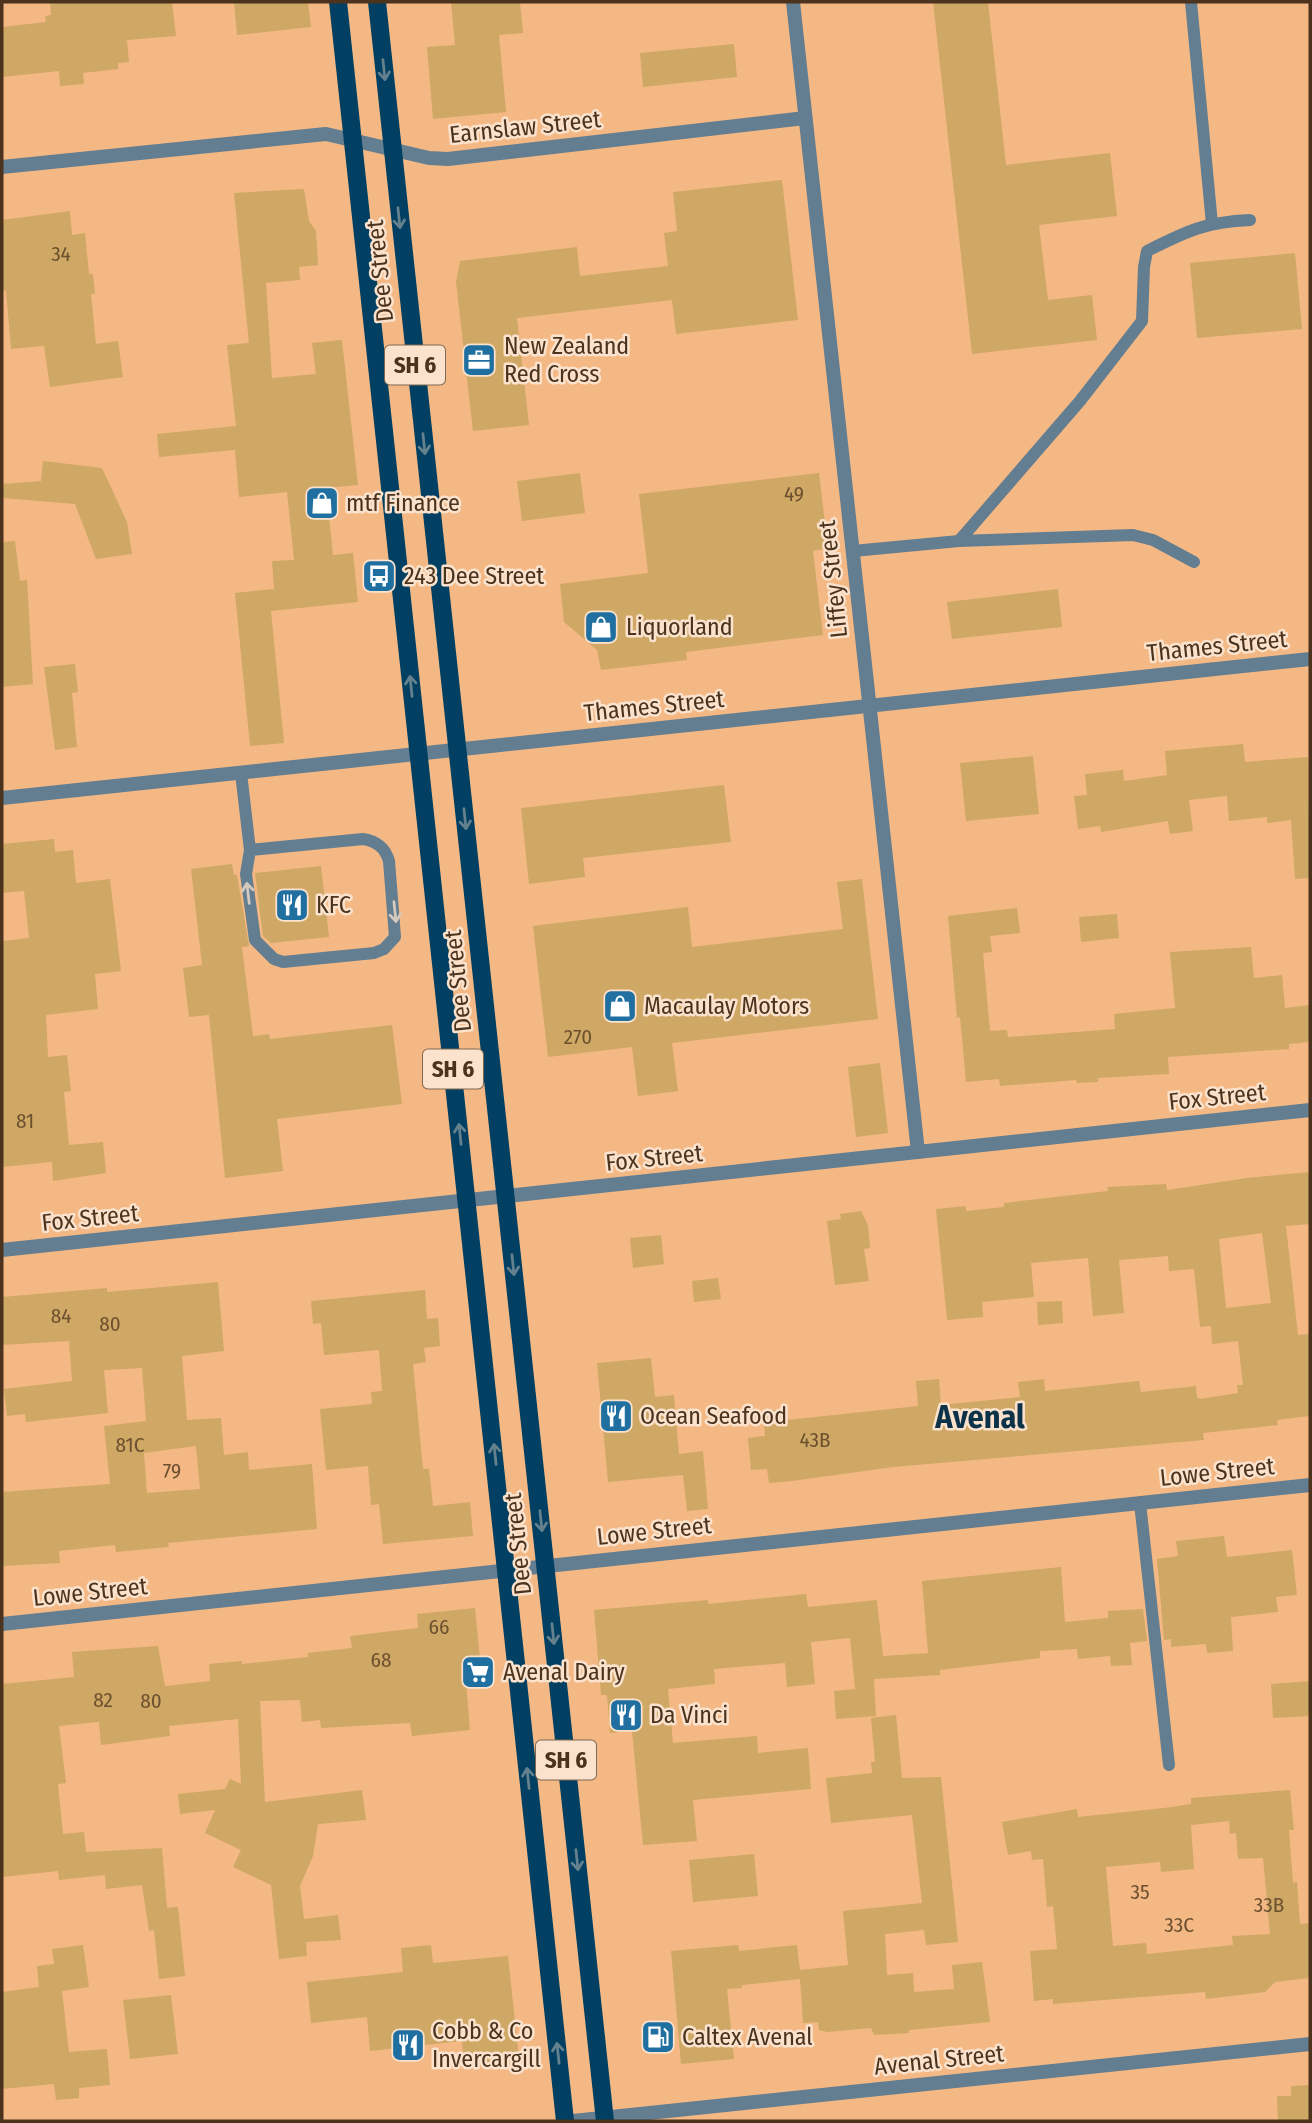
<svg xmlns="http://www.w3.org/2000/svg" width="1312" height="2123" font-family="'Fira Sans Condensed',sans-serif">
<rect width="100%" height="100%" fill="#f4b884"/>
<g fill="#cea864" fill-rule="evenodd">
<polygon points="50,2 172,2 176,36 127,40 129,62 118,63 118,69 83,73 84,84 60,86 59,71 2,77 2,27 46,22 45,16 51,15"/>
<polygon points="234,2 308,2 311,27 237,35"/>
<polygon points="451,2 520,2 523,33 499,35 506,112 433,119 427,47 455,45"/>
<polygon points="933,2 988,2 1006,165 1110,153 1117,216 1039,225 1048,300 1092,295 1097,340 972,354"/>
<polygon points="734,44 737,77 643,87 640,53"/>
<polygon points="782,180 798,320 676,334 672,300 517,318 529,425 473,431 456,282 460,261 577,247 580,276 668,266 664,233 677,231 673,192"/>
<polygon points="304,189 309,221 316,231 318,265 299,267 300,280 266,283 272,378 316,374 312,343 342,340 358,485 326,488 333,555 353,553 358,602 271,611 284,743 250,746 235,593 274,589 272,561 294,560 287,492 239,497 235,450 159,457 157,434 236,426 227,345 249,343 234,193"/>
<polygon points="70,211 72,235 85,233 89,274 93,274 95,294 91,294 96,344 118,341 123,377 50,387 44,346 11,349 6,290 2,291 2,220"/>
<polygon points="1295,253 1302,329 1197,338 1190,263"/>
<polygon points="43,461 102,468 127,522 132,554 96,559 75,504 2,498 2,484 41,481"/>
<polygon points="580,473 585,513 522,521 517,481"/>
<polygon points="819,473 828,548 813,551 823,635 686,652 687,660 601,670 597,650 564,622 560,584 648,573 639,494"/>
<polygon points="15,541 20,581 27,580 33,684 2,687 2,542"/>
<polygon points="1058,589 1062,627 952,639 947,602"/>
<polygon points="75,664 78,692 72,693 77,747 55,750 44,667"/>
<polygon points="1243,744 1245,762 1308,757 1310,878 1295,879 1291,820 1267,823 1267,817 1229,821 1227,796 1189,800 1193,831 1170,834 1168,821 1101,832 1100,826 1078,829 1074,796 1087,795 1085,774 1123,770 1124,781 1167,775 1165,751"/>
<polygon points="1033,756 1039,814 966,821 960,763"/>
<polygon points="724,785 731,842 583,858 585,877 529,884 521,808"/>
<polygon points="54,839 55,852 73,850 76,883 110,879 121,971 95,974 98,1009 46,1015 48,1057 67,1055 71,1091 64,1092 69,1145 103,1142 106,1173 53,1181 52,1162 2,1167 2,941 29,938 24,891 2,893 2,844"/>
<polygon points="232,864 234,875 237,875 249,946 242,947 253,1036 269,1034 270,1039 392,1025 402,1104 277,1119 283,1171 225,1178 209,1015 189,1017 183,968 202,965 191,869"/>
<polygon points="321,866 329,937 271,943 263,936 255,873"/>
<polygon points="862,879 878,1019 672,1043 678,1091 638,1096 632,1047 548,1057 533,926 688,907 692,947 843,929 837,882"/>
<polygon points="1017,908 1020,933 990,936 992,952 983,953 990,1031 1007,1030 1008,1037 1115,1029 1114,1014 1175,1008 1170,952 1251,947 1254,978 1282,975 1285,1008 1310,1005 1310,1042 1289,1044 1289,1049 1168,1057 1169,1074 1098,1078 1098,1082 1077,1083 1076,1080 1000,1086 999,1079 966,1082 960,1017 957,1018 948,916"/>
<polygon points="1117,914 1119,938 1081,942 1079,917"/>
<polygon points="880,1063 888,1133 856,1137 848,1067"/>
<path d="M 1310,1172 L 1310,1224 L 1286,1226 L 1298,1335 L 1310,1334 L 1310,1416 L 1277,1420 L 1278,1425 L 1203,1433 L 1204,1440 L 893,1467 L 792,1481 L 769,1483 L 767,1469 L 751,1470 L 748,1438 L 765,1436 L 763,1411 L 786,1409 L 787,1420 L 918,1406 L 916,1381 L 939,1379 L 941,1405 L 1020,1397 L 1018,1382 L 1044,1379 L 1045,1391 L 1139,1381 L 1141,1392 L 1196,1386 L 1197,1397 L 1200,1399 L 1238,1393 L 1237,1385 L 1243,1385 L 1238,1341 L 1212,1344 L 1211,1326 L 1200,1327 L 1194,1269 L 1169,1271 L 1168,1256 L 1119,1260 L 1124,1313 L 1093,1316 L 1088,1258 L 1031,1263 L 1034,1297 L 982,1302 L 983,1317 L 947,1320 L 936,1209 L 966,1206 L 966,1211 L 1004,1207 L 1004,1203 L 1108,1191 L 1107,1187 L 1166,1184 L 1167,1190 L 1247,1178 ZM 1262,1233 L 1271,1303 L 1226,1308 L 1219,1239 Z"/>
<polygon points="861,1211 868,1225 870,1248 864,1249 869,1281 835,1285 827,1221 841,1219 840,1214"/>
<polygon points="661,1235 664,1264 633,1268 630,1238"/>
<polygon points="718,1278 721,1299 694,1302 692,1281"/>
<path d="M 218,1282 L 224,1351 L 182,1356 L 187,1420 L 221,1418 L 224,1455 L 248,1452 L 249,1470 L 312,1464 L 317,1529 L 168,1543 L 169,1547 L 116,1552 L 115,1545 L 59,1551 L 60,1563 L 2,1566 L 2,1492 L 110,1484 L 104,1426 L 146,1421 L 142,1368 L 104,1370 L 108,1413 L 26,1422 L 25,1414 L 7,1416 L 4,1389 L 72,1381 L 69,1341 L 2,1345 L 2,1297 L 107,1288 L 107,1292 ZM 196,1446 L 200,1489 L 147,1493 L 144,1453 Z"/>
<polygon points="425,1290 427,1319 438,1318 440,1346 424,1348 426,1362 413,1364 423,1469 429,1469 433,1506 470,1502 473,1536 383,1544 379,1504 371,1505 368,1466 326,1470 320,1409 372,1404 371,1392 382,1391 379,1350 324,1355 321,1323 313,1324 311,1301"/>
<polygon points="1062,1301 1063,1323 1038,1325 1037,1302"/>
<polygon points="651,1358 655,1397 674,1395 679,1454 703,1451 708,1509 687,1511 683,1475 608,1482 597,1363"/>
<polygon points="1224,1536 1227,1557 1292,1550 1297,1595 1276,1597 1278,1612 1231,1617 1233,1651 1207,1653 1206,1644 1171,1647 1171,1639 1164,1640 1157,1559 1178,1556 1176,1541"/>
<polygon points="1061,1567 1065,1622 1108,1618 1108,1611 1143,1609 1147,1641 1130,1643 1132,1665 1111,1666 1110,1656 1078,1659 1077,1649 1040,1651 1040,1658 940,1670 940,1675 874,1679 876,1716 836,1719 834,1691 855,1689 850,1638 811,1642 815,1684 787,1687 785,1663 714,1669 715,1684 668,1689 673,1743 757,1736 758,1753 808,1748 811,1789 693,1800 697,1841 643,1845 632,1731 610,1733 607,1695 601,1695 594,1610 708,1600 708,1604 806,1594 808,1607 877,1600 883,1656 928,1653 922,1581"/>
<polygon points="475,1608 481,1669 465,1670 470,1730 412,1736 410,1723 321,1728 320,1720 302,1722 300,1700 260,1701 265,1802 362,1790 366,1820 318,1824 313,1856 300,1886 304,1919 338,1915 341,1940 306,1942 307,1956 279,1959 271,1885 233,1867 241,1850 205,1833 215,1810 180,1814 178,1794 225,1789 230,1779 241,1784 238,1719 169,1726 170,1736 101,1745 99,1722 59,1726 66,1783 58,1784 63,1834 84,1832 86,1852 162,1848 167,1908 178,1907 185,1976 159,1979 154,1930 149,1931 142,1885 106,1889 105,1875 59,1880 58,1871 2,1877 2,1684 74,1677 72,1652 158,1646 165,1686 210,1681 209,1664 242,1661 242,1664 308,1657 308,1653 352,1648 350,1636 418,1628 417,1614"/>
<polygon points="1310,1681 1310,1716 1273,1718 1271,1684"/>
<polygon points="896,1715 902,1778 941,1777 958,1942 926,1945 924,1930 885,1934 887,1975 913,1973 914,1992 954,1989 952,1965 982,1962 990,2022 909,2030 909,2033 874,2035 871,2028 827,2032 819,2030 818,2022 803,2023 800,1979 742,1985 742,1988 727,1989 734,2059 681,2064 671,1951 738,1945 739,1951 797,1945 800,1970 848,1965 843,1911 922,1903 912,1815 831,1823 826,1778 872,1773 871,1762 875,1762 871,1718"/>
<path d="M 1290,1790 L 1294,1830 L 1289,1830 L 1293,1883 L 1297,1882 L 1300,1924 L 1310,1923 L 1310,1978 L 1275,1982 L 1265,1992 L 1206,1999 L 1205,1992 L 1053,2004 L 1053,1999 L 1034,2001 L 1030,1951 L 1057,1949 L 1053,1906 L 1047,1907 L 1043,1859 L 1032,1860 L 1031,1851 L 1008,1855 L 1002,1822 L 1077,1809 L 1078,1817 L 1164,1808 L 1191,1804 L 1191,1798 ZM 1229,1821 L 1230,1834 L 1236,1833 L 1238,1859 L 1263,1858 L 1270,1934 L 1232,1936 L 1233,1945 L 1147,1954 L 1146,1943 L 1113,1946 L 1106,1867 L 1160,1862 L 1161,1872 L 1194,1869 L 1191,1825 Z"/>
<polygon points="754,1854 758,1896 693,1902 689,1860"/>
<polygon points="83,1945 89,1987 62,1991 69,2052 107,2049 110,2085 79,2088 79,2098 56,2100 54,2084 2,2089 2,1992 39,1987 37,1966 54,1964 52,1949"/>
<polygon points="431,1945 433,1963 508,1956 519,2059 464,2065 462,2041 370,2051 367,2017 311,2023 307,1982 403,1972 401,1948"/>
<polygon points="171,1995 178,2054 130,2059 123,2000"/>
<polygon points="1310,2085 1310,2121 1278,2121 1277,2096 1291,2096 1291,2086"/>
</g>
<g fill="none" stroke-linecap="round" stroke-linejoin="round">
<g stroke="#637d91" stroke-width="12">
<polyline points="1191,2 1212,224"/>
<path d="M 959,541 L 1080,401 L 1142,321 L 1144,267 L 1147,251 C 1187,231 1205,222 1250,220"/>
<polyline points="853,551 959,541 1133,535 1153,540 1194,562"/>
<path d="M 241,773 L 250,850 L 246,874 L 255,940 L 274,959 L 283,962 L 374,953 L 384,949 L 395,937 L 389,861 C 385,847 376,841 363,839 L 250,850"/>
<polyline points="1140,1503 1169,1765"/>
</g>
<g stroke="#637d91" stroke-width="14">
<polyline points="793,2 918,1152"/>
<polyline points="2,167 326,134 429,158 448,159 805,118"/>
<polyline points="2,798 1310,659"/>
<polyline points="2,1250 1310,1110"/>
<polyline points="2,1624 1310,1485"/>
<polyline points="573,2121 1310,2044"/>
</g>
<g stroke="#014063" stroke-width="18">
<polyline points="338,2 565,2121"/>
<polyline points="377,2 605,2121"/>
</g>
</g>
<defs><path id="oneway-shaft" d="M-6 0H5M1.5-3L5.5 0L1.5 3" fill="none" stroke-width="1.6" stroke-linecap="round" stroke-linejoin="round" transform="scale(1.75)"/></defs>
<g stroke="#65818d">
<use href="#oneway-shaft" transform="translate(384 70) rotate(84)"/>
<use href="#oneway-shaft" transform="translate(399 218) rotate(84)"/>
<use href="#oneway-shaft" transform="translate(424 444) rotate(84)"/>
<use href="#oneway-shaft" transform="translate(411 686) rotate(-96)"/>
<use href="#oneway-shaft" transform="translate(465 819) rotate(84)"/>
<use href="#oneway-shaft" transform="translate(460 1134) rotate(-96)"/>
<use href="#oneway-shaft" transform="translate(513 1265) rotate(84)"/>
<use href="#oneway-shaft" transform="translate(495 1454) rotate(-96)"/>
<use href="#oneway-shaft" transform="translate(541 1521) rotate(84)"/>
<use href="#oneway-shaft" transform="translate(553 1634) rotate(84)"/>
<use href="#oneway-shaft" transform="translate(528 1778) rotate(-96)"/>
<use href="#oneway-shaft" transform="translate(577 1860) rotate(84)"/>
<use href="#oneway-shaft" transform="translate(558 2053) rotate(-96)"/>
</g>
<g stroke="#d5c9be">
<use href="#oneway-shaft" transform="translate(248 893) rotate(-97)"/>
<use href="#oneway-shaft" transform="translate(395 912) rotate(84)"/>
</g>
<defs>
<g id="office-square" transform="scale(1.75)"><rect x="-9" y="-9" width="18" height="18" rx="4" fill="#206fa1" stroke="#fbe2cd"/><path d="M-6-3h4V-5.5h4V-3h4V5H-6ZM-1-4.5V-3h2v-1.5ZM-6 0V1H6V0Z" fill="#fff"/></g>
<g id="shop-square" transform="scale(1.75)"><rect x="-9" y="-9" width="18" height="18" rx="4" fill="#206fa1" stroke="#fbe2cd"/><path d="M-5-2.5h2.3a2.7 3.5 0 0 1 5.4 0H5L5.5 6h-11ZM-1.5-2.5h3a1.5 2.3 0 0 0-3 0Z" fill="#fff"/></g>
<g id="bus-square" transform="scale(1.75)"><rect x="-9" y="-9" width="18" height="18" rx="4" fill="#206fa1" stroke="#fbe2cd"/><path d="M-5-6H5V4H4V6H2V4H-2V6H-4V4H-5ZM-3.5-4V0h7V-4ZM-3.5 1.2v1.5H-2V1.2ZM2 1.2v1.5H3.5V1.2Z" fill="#fff"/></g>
<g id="restaurant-square" transform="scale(1.75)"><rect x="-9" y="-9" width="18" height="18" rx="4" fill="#206fa1" stroke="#fbe2cd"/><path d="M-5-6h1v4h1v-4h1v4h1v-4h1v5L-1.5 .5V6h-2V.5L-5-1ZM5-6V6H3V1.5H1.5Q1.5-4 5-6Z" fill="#fff"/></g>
<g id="supermarket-square" transform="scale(1.75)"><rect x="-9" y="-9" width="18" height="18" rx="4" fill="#206fa1" stroke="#fbe2cd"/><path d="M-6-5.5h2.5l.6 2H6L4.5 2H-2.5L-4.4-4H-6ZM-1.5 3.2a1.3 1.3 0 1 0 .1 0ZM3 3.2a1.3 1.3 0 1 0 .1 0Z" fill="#fff"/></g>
<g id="fuel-square" transform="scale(1.75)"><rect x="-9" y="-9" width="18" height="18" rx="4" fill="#206fa1" stroke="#fbe2cd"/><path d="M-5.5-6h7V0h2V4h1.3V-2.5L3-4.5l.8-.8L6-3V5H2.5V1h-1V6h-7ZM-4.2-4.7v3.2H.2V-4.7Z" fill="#fff"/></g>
</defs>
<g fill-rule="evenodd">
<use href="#office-square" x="479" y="360"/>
<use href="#shop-square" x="322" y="503"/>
<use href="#bus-square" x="379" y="576"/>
<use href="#shop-square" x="601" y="627"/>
<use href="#restaurant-square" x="292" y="905"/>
<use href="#shop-square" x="620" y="1006"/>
<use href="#restaurant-square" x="616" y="1416"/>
<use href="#supermarket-square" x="478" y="1672"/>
<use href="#restaurant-square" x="626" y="1715"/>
<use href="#fuel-square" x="658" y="2037"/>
<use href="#restaurant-square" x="408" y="2045"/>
</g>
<g text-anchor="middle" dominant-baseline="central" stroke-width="5" stroke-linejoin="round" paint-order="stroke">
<g font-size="21" fill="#6c5030">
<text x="61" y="254">34</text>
<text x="794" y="494">49</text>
<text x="578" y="1037">270</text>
<text x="25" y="1121">81</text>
<text x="61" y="1316">84</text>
<text x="110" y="1324">80</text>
<text x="815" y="1440">43B</text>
<text x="130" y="1445">81C</text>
<text x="172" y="1471">79</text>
<text x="439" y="1627">66</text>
<text x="381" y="1660">68</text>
<text x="103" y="1700">82</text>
<text x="151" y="1701">80</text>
<text x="1140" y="1892">35</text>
<text x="1269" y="1905">33B</text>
<text x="1179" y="1925">33C</text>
</g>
<g fill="#fbe2cd" stroke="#806852" stroke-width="2">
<rect x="385" y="345.5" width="60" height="39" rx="5"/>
<rect x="423" y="1049.5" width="60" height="39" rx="5"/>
<rect x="536" y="1740.5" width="60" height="39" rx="5"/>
</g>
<g font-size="23" font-weight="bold" fill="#4b331e">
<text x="415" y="365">SH 6</text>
<text x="453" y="1069">SH 6</text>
<text x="566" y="1760">SH 6</text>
</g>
<g font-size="24" fill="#4b331e" stroke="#fbe2cd">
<text transform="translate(525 127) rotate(-6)">Earnslaw Street</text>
<text transform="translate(380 271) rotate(-96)">Dee Street</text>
<text transform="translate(833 579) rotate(-96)">Liffey Street</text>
<text transform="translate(1217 646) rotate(-6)">Thames Street</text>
<text transform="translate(654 706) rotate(-6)">Thames Street</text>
<text transform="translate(458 981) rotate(-96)">Dee Street</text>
<text transform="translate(1217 1097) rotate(-6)">Fox Street</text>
<text transform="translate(654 1158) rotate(-6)">Fox Street</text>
<text transform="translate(90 1218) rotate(-6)">Fox Street</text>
<text transform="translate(1217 1472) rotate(-6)">Lowe Street</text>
<text transform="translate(654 1531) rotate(-6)">Lowe Street</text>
<text transform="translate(518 1544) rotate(-96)">Dee Street</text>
<text transform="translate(90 1592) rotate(-6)">Lowe Street</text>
<text transform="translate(939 2060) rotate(-6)">Avenal Street</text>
</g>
<g font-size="24" fill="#4b331e" stroke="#fbe2cd" text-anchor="start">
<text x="504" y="346">New Zealand<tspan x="504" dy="28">Red Cross</tspan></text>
<text x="346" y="503">mtf Finance</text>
<text x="404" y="576">243 Dee Street</text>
<text x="626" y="627">Liquorland</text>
<text x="316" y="905">KFC</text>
<text x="644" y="1006">Macaulay Motors</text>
<text x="640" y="1416">Ocean Seafood</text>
<text x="503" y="1672">Avenal Dairy</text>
<text x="650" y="1715">Da Vinci</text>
<text x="432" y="2031">Cobb &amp; Co<tspan x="432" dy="28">Invercargill</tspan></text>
<text x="682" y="2037">Caltex Avenal</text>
</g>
<g font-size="32" font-weight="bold" fill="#0c324a" stroke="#fbe2cd">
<text x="980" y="1417">Avenal</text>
</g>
</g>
<rect width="1312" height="2123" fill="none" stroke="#4b331e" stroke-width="7"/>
</svg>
